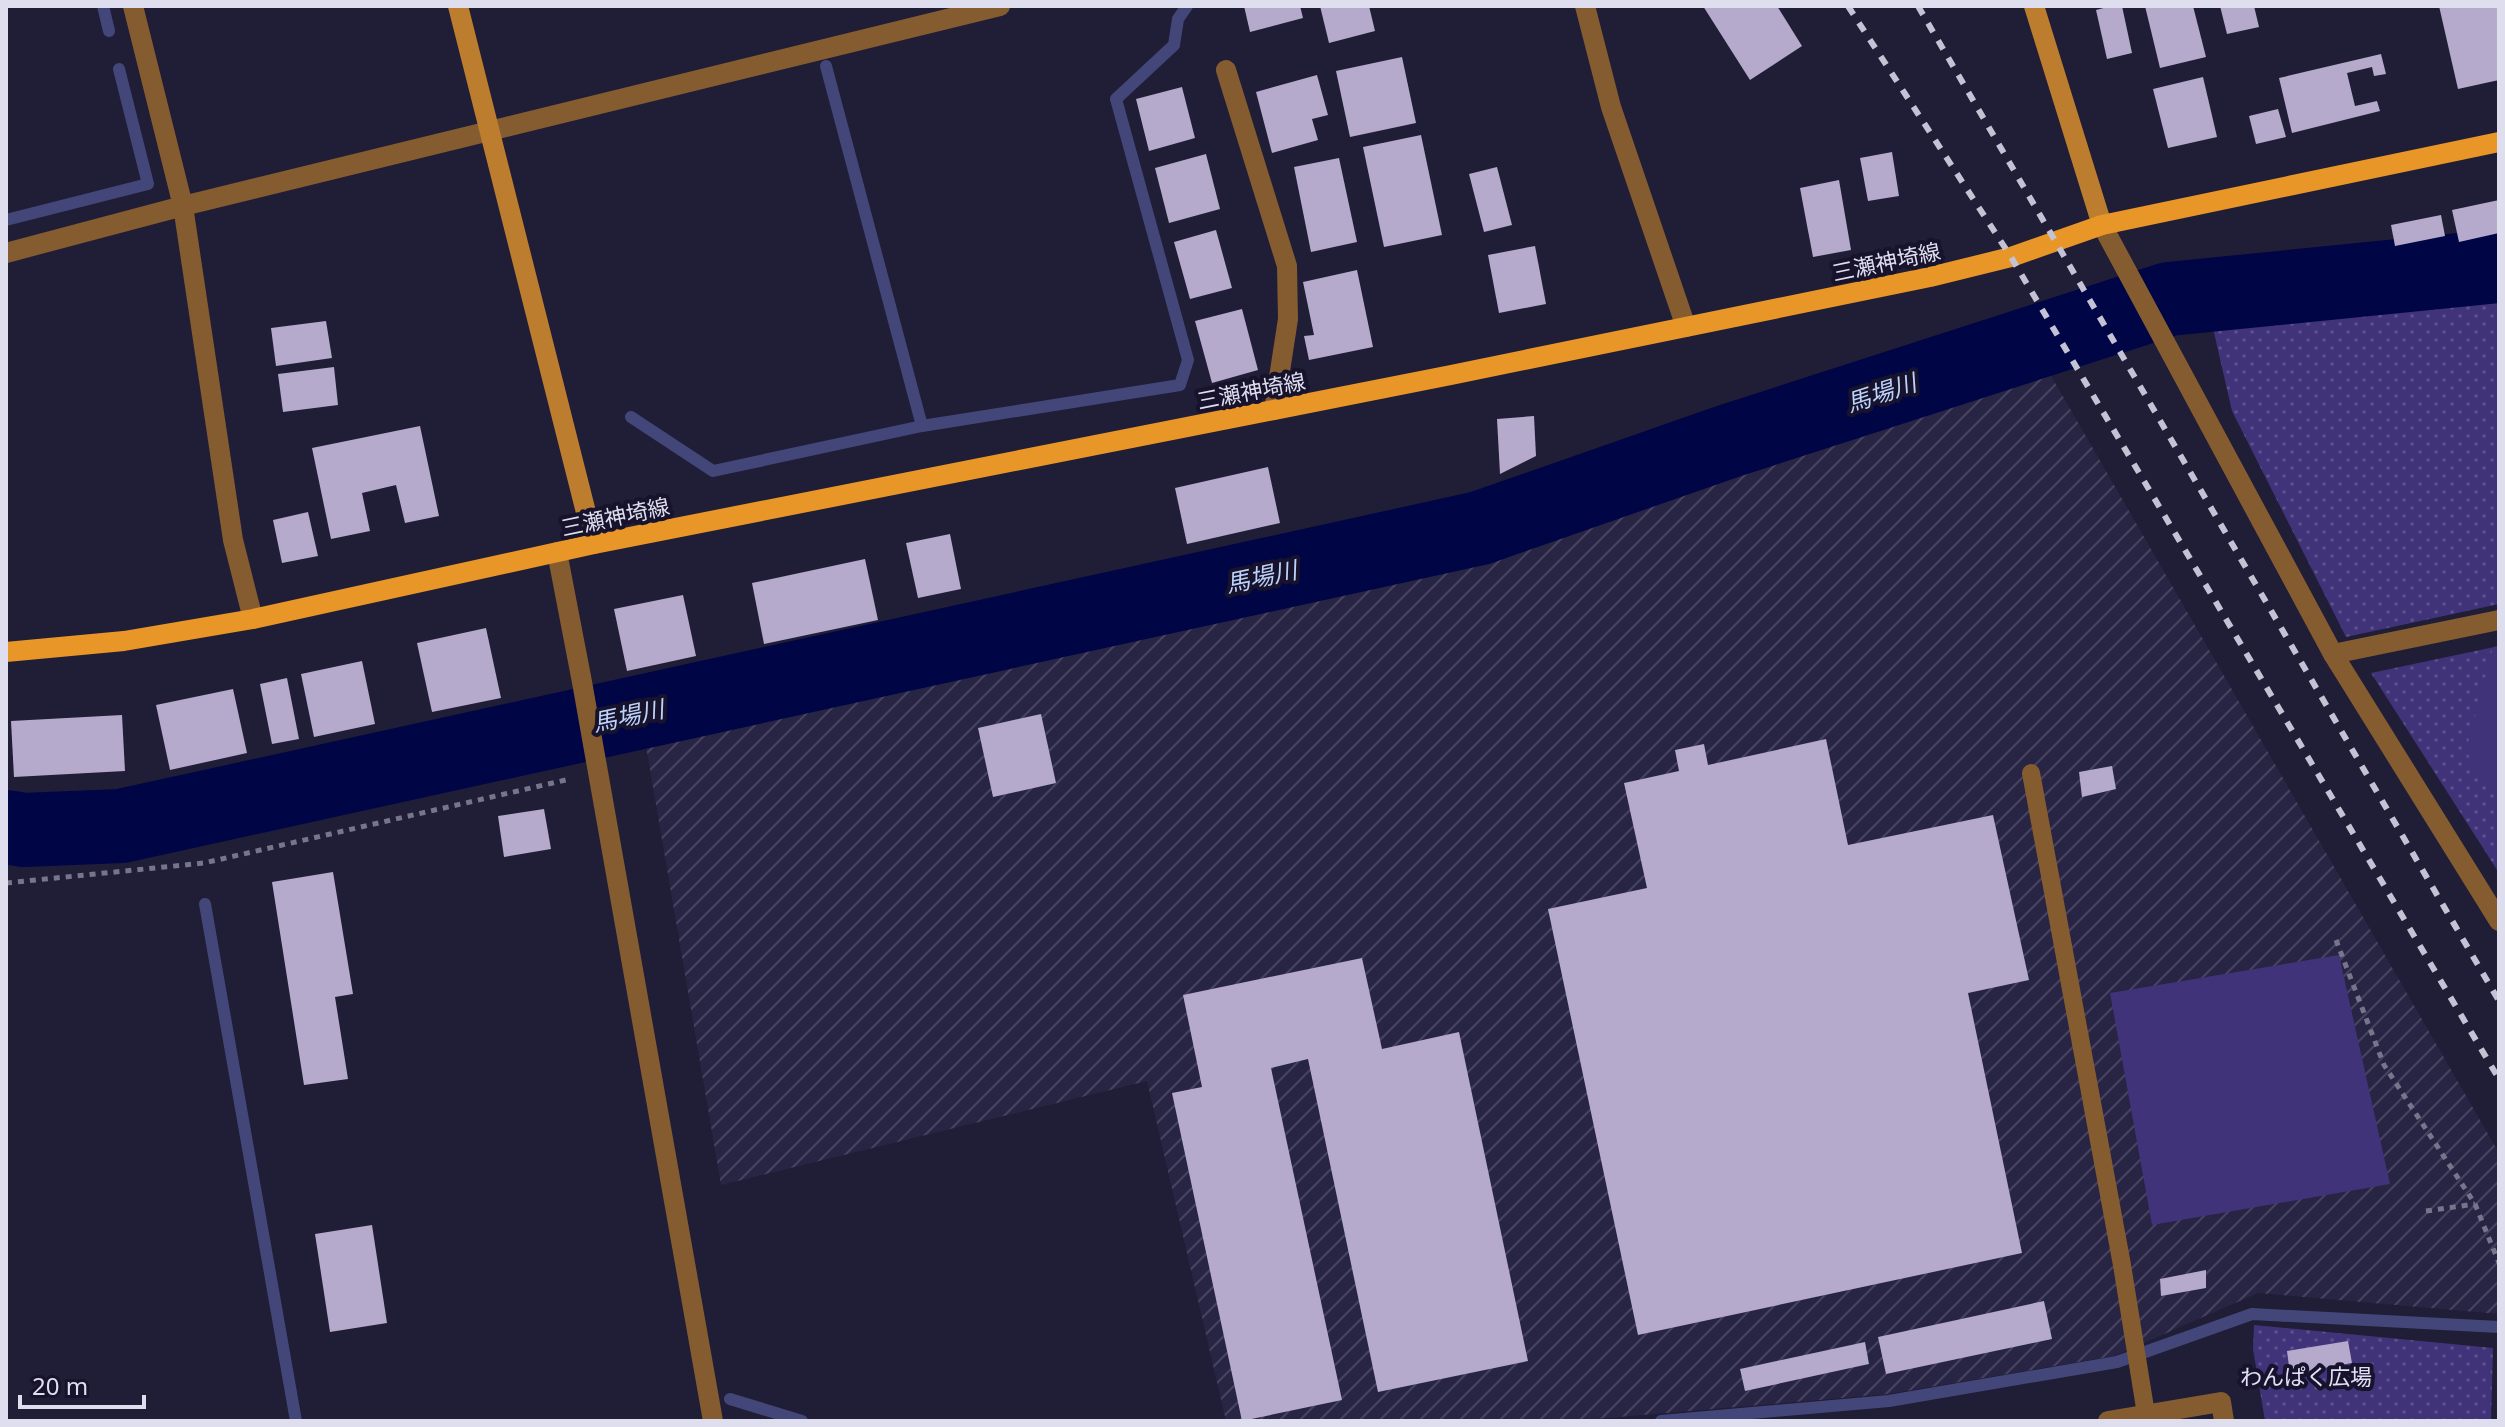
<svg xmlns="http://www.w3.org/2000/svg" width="2505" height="1427" font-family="'Noto Sans','Noto Sans JP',sans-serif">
<defs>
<pattern id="industrial-furrows" width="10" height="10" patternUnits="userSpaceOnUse" patternTransform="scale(2)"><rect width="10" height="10" fill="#282444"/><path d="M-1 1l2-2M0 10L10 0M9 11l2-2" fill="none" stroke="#47435f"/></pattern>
<pattern id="green-dots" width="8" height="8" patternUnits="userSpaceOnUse" patternTransform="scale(2)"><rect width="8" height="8" fill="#413379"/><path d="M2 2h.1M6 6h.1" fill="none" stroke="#5c508c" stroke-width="1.8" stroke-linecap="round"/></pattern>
</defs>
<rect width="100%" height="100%" fill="#201d36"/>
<polygon fill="url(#industrial-furrows)" points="2042,360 2499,1153 2499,1314 2258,1293 2114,1356 1888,1394 1573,1421 1226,1421 1147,1081 721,1185 646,746 1537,545"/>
<g fill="url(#green-dots)">
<polygon points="2499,292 2499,604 2346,637 2232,411 2212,324"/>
<polygon points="2499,646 2499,873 2371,673"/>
<polygon points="2254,1325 2493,1348 2491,1421 2265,1421 2253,1349"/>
</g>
<g fill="#413379">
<polygon points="2499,646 2499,804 2466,751 2493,647"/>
<polygon points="2339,955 2390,1184 2152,1225 2110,993"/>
</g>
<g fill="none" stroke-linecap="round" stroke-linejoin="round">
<g stroke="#434679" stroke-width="12">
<polyline points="103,6 109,31"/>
<polyline points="826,66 922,426"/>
<polyline points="6,220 148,184 119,69"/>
<polyline points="631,417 713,471 922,426 1180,385 1188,360 1116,99 1174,45 1178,19 1187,6"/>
<polyline points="205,904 296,1421"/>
<polyline points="730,1399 802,1421"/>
<polyline points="1661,1421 1889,1401 2117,1362 2252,1314 2499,1327"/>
</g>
<polyline stroke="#000546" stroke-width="74" points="6,827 24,830 121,826 1480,528 1729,441 2169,299 2499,266"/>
</g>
<g fill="#b5aacb">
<polygon points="1244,6 1300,6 1303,18 1250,32"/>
<polygon points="1320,6 1369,6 1375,31 1329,43"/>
<polygon points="1703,6 1777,6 1802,46 1750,80"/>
<polygon points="2111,6 2122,6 2132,53 2107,59 2096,10"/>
<polygon points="2145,6 2193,6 2206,57 2160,68"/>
<polygon points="2220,6 2254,6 2259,27 2227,34"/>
<polygon points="2439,6 2499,6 2499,80 2458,89"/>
<polygon points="2381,54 2386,74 2374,76 2372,67 2347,73 2355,106 2377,101 2380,111 2292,133 2279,78"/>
<polygon points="1402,57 1416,123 1350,137 1336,71"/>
<polygon points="1317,75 1328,115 1312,119 1318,140 1272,153 1256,92"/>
<polygon points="2203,77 2217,137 2168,148 2153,89"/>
<polygon points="1182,87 1195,138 1149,151 1136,99"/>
<polygon points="2278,109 2286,137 2256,144 2249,116"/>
<polygon points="1421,135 1442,235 1384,247 1363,147"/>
<polygon points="1892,152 1899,196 1868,201 1860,158"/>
<polygon points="1206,154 1220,209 1169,223 1155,168"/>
<polygon points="1339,158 1357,242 1311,252 1294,167"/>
<polygon points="1497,167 1512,225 1484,232 1469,174"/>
<polygon points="1839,180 1851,250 1813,257 1800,188"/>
<polygon points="2499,200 2499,233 2459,242 2452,210"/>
<polygon points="2441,215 2445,236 2395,246 2391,225"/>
<polygon points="1216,230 1232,288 1190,299 1174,242"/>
<polygon points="1535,246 1546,304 1499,313 1488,255"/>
<polygon points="1357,270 1373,347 1309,360 1304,336 1314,335 1303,282"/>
<polygon points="1242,309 1258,370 1212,383 1195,321"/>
<polygon points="326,321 332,358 276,366 271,328"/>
<polygon points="334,367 338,405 283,412 278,374"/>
<polygon points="1534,416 1536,456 1500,474 1497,419"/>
<polygon points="420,426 439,516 405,523 396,485 362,493 370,531 331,539 312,448"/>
<polygon points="1268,467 1280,523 1187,544 1175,488"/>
<polygon points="308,512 318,556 282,563 273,520"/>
<polygon points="950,534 961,589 918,598 906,543"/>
<polygon points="865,559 878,620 764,644 752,583"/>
<polygon points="683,595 696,656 627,671 614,609"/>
<polygon points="486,628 501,698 432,712 417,643"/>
<polygon points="362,661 375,724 314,737 301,674"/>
<polygon points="287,678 299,739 272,744 260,684"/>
<polygon points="233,689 247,753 170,770 156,705"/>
<polygon points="1041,714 1056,783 993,797 978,728"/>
<polygon points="122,715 125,771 14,777 11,721"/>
<polygon points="1826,739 1848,845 1993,815 2029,980 1968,993 2022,1253 1638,1335 1548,909 1647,888 1624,783 1679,771 1675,750 1704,744 1708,765"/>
<polygon points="2112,766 2116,789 2082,797 2079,772"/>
<polygon points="544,809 551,849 504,857 498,816"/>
<polygon points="333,872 353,994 335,997 348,1079 304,1085 272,882"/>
<polygon points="1362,958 1382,1049 1459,1032 1528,1361 1378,1392 1308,1059 1271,1068 1342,1400 1242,1421 1172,1093 1202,1087 1183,995"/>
<polygon points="372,1225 387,1323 330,1332 315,1234"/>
<polygon points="2206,1270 2206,1288 2161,1296 2160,1279"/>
<polygon points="2044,1301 2052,1339 1886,1374 1878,1337"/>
<polygon points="2348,1341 2352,1363 2290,1374 2287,1351"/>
<polygon points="1865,1342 1869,1364 1745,1391 1740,1369"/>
</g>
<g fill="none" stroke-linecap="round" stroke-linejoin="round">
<g stroke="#77758b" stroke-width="5" stroke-dasharray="6 6" stroke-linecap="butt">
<polyline points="6,883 204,863 570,779"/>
<polyline points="2336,940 2384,1065 2475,1204 2499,1263"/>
<polyline points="2426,1211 2475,1204"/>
</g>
<polyline stroke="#845c30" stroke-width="18" points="2031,773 2122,1265 2146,1414"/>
<g stroke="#845c30" stroke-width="20">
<polyline points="133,6 183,206 1000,6"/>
<polyline points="1585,6 1611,107 1686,327"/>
<polyline points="1226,70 1287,266 1288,319 1274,410"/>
<polyline points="2102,225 2333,654 2499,921"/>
<polyline points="6,253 183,206 233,540 253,619"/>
<polyline points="557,552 582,682 713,1421"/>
<polyline points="2333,654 2499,620"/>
<polyline points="2108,1421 2221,1402 2224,1421"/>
</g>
<g stroke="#bd7d2f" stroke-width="20">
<polyline points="458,6 594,544"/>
<polyline points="2034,6 2102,225"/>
</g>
<polyline stroke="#e99628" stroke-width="20" points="6,652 124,641 253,619 594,544 1451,375 1930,277 2011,257 2102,225 2499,142"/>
<g stroke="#c4c2d5" stroke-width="6" stroke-dasharray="10 10" stroke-linecap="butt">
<polyline points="1848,6 2011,257 2499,1079"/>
<polyline points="1918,6 2499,1001"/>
</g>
</g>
<g text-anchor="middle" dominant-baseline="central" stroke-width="8" stroke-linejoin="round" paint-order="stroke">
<g font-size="22" fill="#dfdeef" stroke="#17132c">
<text transform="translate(1886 261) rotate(-12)">三瀬神埼線</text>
<text transform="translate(1251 390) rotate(-11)">三瀬神埼線</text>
<text transform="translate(615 516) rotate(-12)">三瀬神埼線</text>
</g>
<g font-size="22" fill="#e1e0f6" stroke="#17132c">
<text x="2306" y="1376">わんぱく広場</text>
</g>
<g font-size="24" font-style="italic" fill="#bdd3fa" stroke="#17132c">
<text transform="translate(1881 392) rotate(-18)">馬場川</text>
<text transform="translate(1261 576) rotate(-12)">馬場川</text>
<text transform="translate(628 715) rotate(-12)">馬場川</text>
</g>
</g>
<rect width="2505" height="1427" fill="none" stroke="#dfdeef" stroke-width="16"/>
<path d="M20 1395v12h124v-12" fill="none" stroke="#dfdeef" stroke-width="4"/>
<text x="32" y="1395" font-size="24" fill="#dfdeef" stroke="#17132c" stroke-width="6" paint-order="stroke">20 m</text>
</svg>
